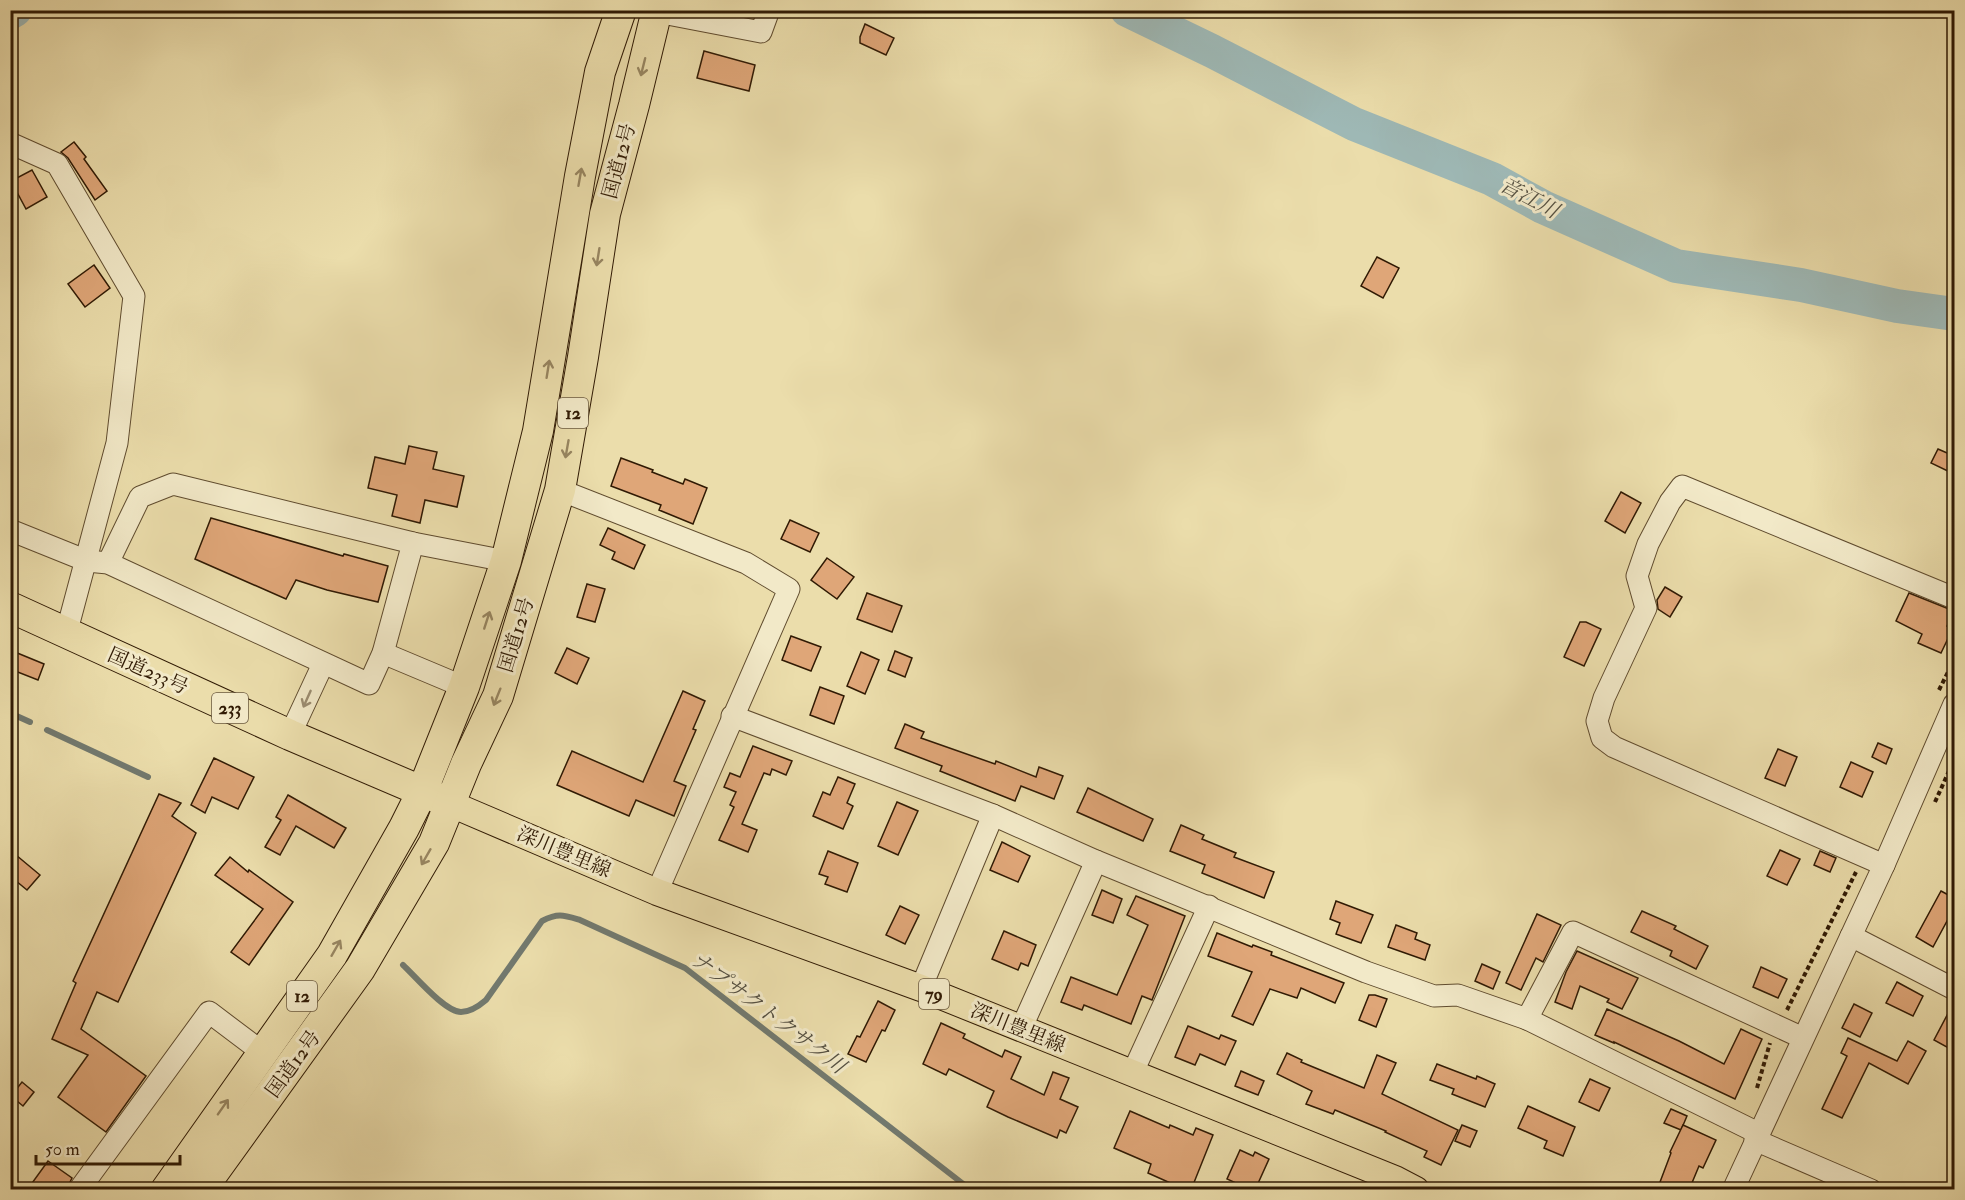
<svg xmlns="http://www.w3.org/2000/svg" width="1965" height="1200" font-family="'IM FELL Double Pica','Noto Serif JP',serif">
<rect width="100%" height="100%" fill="#ebddab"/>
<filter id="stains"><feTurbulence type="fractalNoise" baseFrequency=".00333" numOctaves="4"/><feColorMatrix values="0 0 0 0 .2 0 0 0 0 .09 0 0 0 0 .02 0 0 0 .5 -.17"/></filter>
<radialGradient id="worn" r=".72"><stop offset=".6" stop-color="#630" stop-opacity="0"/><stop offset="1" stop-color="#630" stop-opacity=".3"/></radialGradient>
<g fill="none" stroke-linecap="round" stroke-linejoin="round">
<g stroke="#72796e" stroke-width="6">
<polyline points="10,713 30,722"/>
<polyline points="47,730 148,777"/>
<path d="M 403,965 C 415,976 445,1012 461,1012 C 471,1012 479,1006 486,1000 L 542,921 C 558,913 563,915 580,920 L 685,968 L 971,1190"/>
</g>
<g stroke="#9eb8b5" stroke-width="34">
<polyline points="1127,10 1212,51 1354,124 1492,179 1543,207 1676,266 1801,285 1897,306 1954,314"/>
<polyline points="10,13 15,10"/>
</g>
</g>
<g fill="#dfa678" stroke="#301a04" stroke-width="1.5">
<polygon points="865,24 894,38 886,55 860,43 860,37"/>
<polygon points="704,51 755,65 749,91 697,78"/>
<polygon points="74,142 86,157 84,159 107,191 95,200 68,158 61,152"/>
<polygon points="32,170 47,197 26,209 11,181"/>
<polygon points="1377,257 1399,268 1383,298 1361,286"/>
<polygon points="94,265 110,288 85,307 68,284"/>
<polygon points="409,446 437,452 433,469 464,476 457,507 425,500 420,523 392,516 397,495 368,488 375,457 405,464"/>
<polygon points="1938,449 1954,456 1954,474 1931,463"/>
<polygon points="621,458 653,470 652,472 683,484 685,479 707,488 693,524 659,510 661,505 611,486"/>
<polygon points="1621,492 1641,503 1625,533 1605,521"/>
<polygon points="211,518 343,556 344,554 388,566 378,602 327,590 296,580 286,599 195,559"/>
<polygon points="790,520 819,533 810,552 781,539"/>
<polygon points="608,528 645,545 634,569 612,559 615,552 600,545"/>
<polygon points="827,558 854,577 837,599 811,580"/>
<polygon points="587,584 605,589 595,622 577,617"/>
<polygon points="1665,587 1682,597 1670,617 1658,609 1657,600"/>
<polygon points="867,593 902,606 892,632 857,619"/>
<polygon points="1909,593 1954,611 1947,626 1953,628 1941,653 1918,643 1922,634 1896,621"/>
<polygon points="1580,622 1586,622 1601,629 1584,666 1564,657"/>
<polygon points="791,636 821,647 811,671 782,660"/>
<polygon points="567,648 589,658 577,684 555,673"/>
<polygon points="10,650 44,664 38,680 10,669"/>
<polygon points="895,651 912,658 905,677 888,670"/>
<polygon points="861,652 879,660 865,694 847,686"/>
<polygon points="820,687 844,696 834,724 810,715"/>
<polygon points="683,691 705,701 693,729 696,730 674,781 686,786 674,816 636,800 629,816 557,785 572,751 643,782"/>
<polygon points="905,724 924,732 921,738 995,764 996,761 1036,777 1039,767 1063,776 1054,799 1021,786 1015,801 940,771 942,766 895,748"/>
<polygon points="1878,743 1892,749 1886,764 1872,757"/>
<polygon points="753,746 792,761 786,775 772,769 770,775 764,773 742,824 757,830 748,852 719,840 734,807 730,805 736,792 724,787 730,773 740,777"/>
<polygon points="1778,749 1797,757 1785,786 1765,778"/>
<polygon points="214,758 254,777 238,809 212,797 205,813 191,805"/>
<polygon points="1851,762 1873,772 1862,797 1840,787"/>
<polygon points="838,777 855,784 847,803 853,806 843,829 813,816 823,792 830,795"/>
<polygon points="1088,788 1153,819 1143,841 1077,812"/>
<polygon points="159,794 181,803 172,816 196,833 118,1002 97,992 81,1029 146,1076 106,1132 58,1097 88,1055 52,1039 76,983 73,981"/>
<polygon points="288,795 346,828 334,848 296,826 280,855 265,847 281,820 276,817"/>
<polygon points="897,802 918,811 898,855 878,846"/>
<polygon points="1181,825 1204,835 1202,839 1236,853 1234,857 1274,872 1264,898 1202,873 1205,865 1170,851"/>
<polygon points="1002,842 1030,856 1018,882 990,870"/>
<polygon points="10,850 40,875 27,890 10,876"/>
<polygon points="1780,850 1800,859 1787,885 1767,876"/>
<polygon points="828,851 858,863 847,892 825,884 828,877 819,874"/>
<polygon points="1820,851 1836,858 1830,872 1814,865"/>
<polygon points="230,857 248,872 249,870 293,902 249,965 231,952 263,909 215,875"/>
<polygon points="1102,890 1122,899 1113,923 1092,915"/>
<polygon points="1941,891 1954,898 1954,908 1933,947 1916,937"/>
<polygon points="1136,896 1185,916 1152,1000 1142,996 1131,1024 1084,1005 1082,1010 1061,1002 1071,977 1117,995 1148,925 1127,915"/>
<polygon points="1336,901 1373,915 1361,943 1336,934 1340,923 1330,919"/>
<polygon points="900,906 919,915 905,944 886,935"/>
<polygon points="1642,911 1676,926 1674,929 1708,946 1696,969 1670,956 1672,951 1631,932"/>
<polygon points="1537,914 1561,925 1543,962 1536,958 1521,990 1506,983"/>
<polygon points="1396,925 1417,933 1415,939 1430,945 1425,960 1388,947"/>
<polygon points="1004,931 1036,945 1028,966 1021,963 1018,970 992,959"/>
<polygon points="1217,933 1252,947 1253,945 1272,952 1271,955 1344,983 1335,1003 1301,988 1297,998 1270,989 1253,1025 1232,1016 1252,972 1208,956"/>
<polygon points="1577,951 1638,978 1622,1009 1607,1002 1609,999 1580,986 1572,1009 1555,1002 1566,972"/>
<polygon points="1482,964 1500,972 1493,989 1475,981"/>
<polygon points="1761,967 1787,979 1778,998 1753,987"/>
<polygon points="1897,982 1923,996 1913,1016 1886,1003"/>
<polygon points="1369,995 1375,995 1387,999 1376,1027 1359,1020"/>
<polygon points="878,1001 895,1010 885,1031 882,1030 866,1062 848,1054 857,1036 860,1037"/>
<polygon points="1954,1002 1954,1051 1934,1040"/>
<polygon points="1854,1004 1872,1013 1860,1037 1842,1028"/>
<polygon points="1607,1009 1679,1041 1724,1064 1741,1029 1762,1039 1735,1099 1614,1042 1614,1043 1595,1035"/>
<polygon points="941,1023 965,1034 963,1038 1002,1057 1005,1050 1021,1057 1011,1079 1044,1095 1053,1072 1069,1078 1060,1099 1078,1107 1066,1133 1060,1130 1057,1138 1008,1117 987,1107 994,1091 949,1069 946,1075 923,1064"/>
<polygon points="1188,1026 1219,1039 1221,1035 1236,1041 1225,1065 1200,1054 1195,1065 1175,1057"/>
<polygon points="1848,1038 1897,1061 1908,1041 1926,1051 1908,1084 1869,1063 1842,1118 1822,1109 1847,1056 1841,1053"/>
<polygon points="1287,1053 1302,1060 1301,1062 1364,1088 1377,1055 1396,1063 1382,1094 1458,1130 1441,1165 1424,1157 1427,1151 1385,1132 1386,1131 1335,1110 1333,1114 1306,1104 1312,1091 1277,1074"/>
<polygon points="1437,1064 1476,1079 1477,1076 1495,1084 1485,1107 1452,1094 1454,1089 1430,1080"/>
<polygon points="1241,1071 1264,1081 1258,1095 1235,1086"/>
<polygon points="1590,1079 1610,1088 1599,1111 1579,1102"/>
<polygon points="22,1082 34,1092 23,1106 11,1096"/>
<polygon points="1528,1106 1575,1127 1563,1156 1544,1148 1547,1141 1518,1128"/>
<polygon points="1671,1109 1687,1116 1681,1130 1664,1123"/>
<polygon points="1130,1111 1169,1128 1170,1125 1193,1135 1196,1128 1213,1135 1191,1190 1186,1190 1148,1173 1151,1164 1114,1148"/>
<polygon points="1462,1125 1477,1131 1470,1147 1455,1141"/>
<polygon points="1683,1125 1716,1140 1703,1168 1699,1166 1689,1190 1657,1190 1671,1153 1670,1152"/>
<polygon points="1240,1150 1253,1156 1255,1152 1269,1159 1255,1190 1251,1190 1227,1179"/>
<polygon points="48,1161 72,1178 66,1190 27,1190"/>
</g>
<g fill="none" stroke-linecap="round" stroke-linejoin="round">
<g stroke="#5f4b2e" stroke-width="23">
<g id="minor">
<polyline points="657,12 761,32 769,10"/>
<polyline points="10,143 57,164 134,296 117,443 66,634"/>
<polyline points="560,490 746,563 789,589 657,892"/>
<polyline points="10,530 87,561 108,563 369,684 383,653 413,543"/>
<polyline points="108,563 140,497 173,484 413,543 506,561"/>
<polyline points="383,653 464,687"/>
<polyline points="732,716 993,815 1096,861 1366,972 1434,996 1458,995 1527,1019 1758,1133"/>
<polyline points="290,735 323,664"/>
<polyline points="1884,865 1614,747 1602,738 1597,721 1604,698 1646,608 1637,576 1648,544 1670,502 1682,486 1954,598"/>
<polyline points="1851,936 1954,989"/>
<polyline points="921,988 993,815"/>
<polyline points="1527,1019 1573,932 1803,1038"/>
<polyline points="1021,1029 1096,861"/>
<polyline points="1132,1074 1209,906"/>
<polyline points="1755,1140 1871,1190"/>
<polyline points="79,1190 209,1012 262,1052"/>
<polyline points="1733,1190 1884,865 1954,704"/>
</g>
</g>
<g stroke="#301a04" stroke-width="28">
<polyline id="major" points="451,804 657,892 921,988 1395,1179 1416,1190"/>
</g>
<g stroke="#301a04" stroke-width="32">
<g id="highway">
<polyline points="10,607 290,735 440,799"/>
<polyline points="166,1190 332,955 404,828 422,792 464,687 506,561 538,431 580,176 600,72 621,10"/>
<polyline points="201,1190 360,969 434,843 466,764 498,696 560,490 583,357 605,214 634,105 657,10"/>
</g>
</g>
<g stroke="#301a04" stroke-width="4" stroke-dasharray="4.5 3" stroke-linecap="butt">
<polyline points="1939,690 1954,660"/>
<polyline points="1935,802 1954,760"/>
<polyline points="1787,1010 1856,872"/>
<polyline points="1757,1088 1770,1043"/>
</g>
<use href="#minor" stroke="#f2e9c8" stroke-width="21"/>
<use href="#major" stroke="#ebddab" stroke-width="26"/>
<use href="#highway" stroke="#ebddab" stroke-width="30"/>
</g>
<defs><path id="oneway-shaft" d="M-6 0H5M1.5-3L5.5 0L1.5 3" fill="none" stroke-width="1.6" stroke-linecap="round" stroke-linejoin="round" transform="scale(1.5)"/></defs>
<g stroke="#978560">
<use href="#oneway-shaft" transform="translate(643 67) rotate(104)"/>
<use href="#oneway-shaft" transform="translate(580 177) rotate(-80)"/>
<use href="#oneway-shaft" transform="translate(598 257) rotate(99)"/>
<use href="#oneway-shaft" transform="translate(548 369) rotate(-81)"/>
<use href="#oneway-shaft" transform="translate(567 449) rotate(100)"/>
<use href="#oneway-shaft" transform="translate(487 620) rotate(-72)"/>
<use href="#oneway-shaft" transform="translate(497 697) rotate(112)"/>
<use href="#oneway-shaft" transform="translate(426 857) rotate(120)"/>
<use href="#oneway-shaft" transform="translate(336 948) rotate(-60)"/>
<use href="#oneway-shaft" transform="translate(223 1107) rotate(-55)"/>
</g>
<use stroke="#9b8c70" href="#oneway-shaft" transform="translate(307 699) rotate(114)"/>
<g text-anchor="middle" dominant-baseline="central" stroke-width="6" stroke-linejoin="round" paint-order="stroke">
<g fill="#f2e9c8" stroke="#6a583f" stroke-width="1.5">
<rect x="558" y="398" width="30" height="30" rx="4.5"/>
<rect x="212" y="693" width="36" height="30" rx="4.5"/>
<rect x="919" y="979" width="30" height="30" rx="4.5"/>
<rect x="287" y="981" width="30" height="30" rx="4.5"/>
</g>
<g font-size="18" font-weight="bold" fill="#301a04">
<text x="573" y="413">12</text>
<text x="230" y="708">233</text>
<text x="934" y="994">79</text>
<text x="302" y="996">12</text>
</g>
<g font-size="20" fill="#301a04" stroke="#f2e9c8">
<text transform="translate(619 161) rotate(-75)">国道12号</text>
<text transform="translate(516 635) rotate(-73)">国道12号</text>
<text transform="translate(148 671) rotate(24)">国道233号</text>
<text transform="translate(564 852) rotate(23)">深川豊里線</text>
<text transform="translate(1018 1028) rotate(22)">深川豊里線</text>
<text transform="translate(293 1064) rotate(-54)">国道12号</text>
</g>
<g font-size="21" font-style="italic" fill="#565142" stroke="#f2e9c8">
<text transform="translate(1529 198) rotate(28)">音江川</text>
<text transform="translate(768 1013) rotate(37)">ナプサクトクサク川</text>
</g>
</g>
<rect width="1965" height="1200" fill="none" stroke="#ebddab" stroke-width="36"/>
<rect x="12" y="12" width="1941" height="1176" fill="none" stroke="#301a04" stroke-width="3"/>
<rect x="18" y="18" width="1929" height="1164" fill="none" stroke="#301a04" stroke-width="1.5"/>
<path d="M36 1155v9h144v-9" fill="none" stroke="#301a04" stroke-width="3"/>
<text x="45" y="1155" font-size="18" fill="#301a04" stroke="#f2e9c8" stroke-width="4.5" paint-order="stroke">50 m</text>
<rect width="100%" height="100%" filter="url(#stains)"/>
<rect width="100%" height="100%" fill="url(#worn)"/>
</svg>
